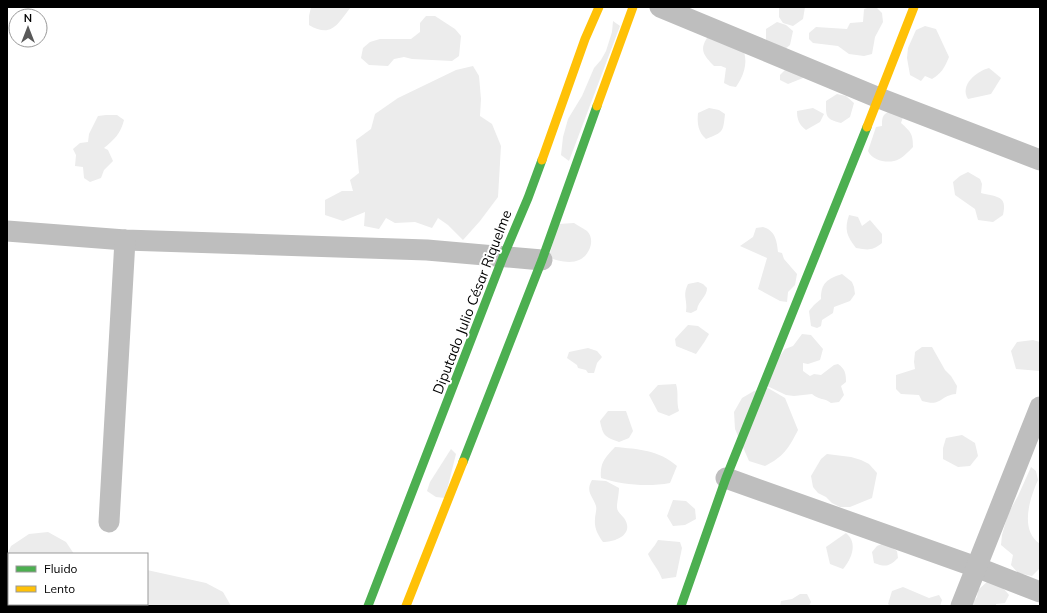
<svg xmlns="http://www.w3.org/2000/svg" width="1047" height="613" font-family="Mulish,sans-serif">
<rect width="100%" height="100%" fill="#fff"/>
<g fill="#ececec">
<path d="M 311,7 L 351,7 C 338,23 332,39 309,25 L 309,16 Z"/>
<polygon points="779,7 805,7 803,19 793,26 783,23 779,17"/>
<polygon points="867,8 877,8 882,13 883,22 875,37 872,54 864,56 849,54 838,46 813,43 809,39 809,33 816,27 847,29 850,23 863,22 864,9"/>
<polygon points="426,16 435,16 455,29 461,36 459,56 452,61 412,59 404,57 394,59 388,66 369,65 361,58 363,48 370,42 380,39 411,39 420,32 420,23"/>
<polygon points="613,21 620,26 569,161 561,155 563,137 568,119 582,96 594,68 601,60 606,51 612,32"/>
<polygon points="777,22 786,25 793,31 790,45 785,49 766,43 766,29"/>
<path d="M 925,26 L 936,29 L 949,57 C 945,67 941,74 932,79 L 925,76 L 921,81 L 910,75 L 907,58 L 908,48 L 916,30 Z"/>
<path d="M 709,35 L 744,52 C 748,64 743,77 736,87 L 730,86 L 724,83 L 726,68 L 721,66 L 714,66 C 704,55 698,50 709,35 Z"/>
<polygon points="473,66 479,76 481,99 480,116 492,124 501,146 498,197 480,221 463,240 448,225 438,218 432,228 415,222 395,223 386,218 379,229 364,226 365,212 343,221 325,215 325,200 342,191 353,191 350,180 359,173 356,140 371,129 375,114 398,98 456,70"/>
<path d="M 989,68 L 1001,78 L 991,94 L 968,99 C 959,85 977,71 989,68 Z"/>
<polygon points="785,70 808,76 788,84 780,80 780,75"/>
<path d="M 837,94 L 846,96 L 854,103 L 850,117 L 841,123 C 825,119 826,116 826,101 Z"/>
<path d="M 709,108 L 719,110 L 725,114 C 723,133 723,132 706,139 C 698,132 697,123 698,113 Z"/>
<path d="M 813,108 L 824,114 L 820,122 L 806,130 C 799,125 797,119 797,111 Z"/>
<path d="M 888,112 L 903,117 L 901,123 C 911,132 913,134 913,147 C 908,152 901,160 894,161 C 885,163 872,160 868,151 L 876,127 L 882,126 C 882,119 882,115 888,112 Z"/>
<path d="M 106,115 L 117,115 L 124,120 C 121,133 114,140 104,148 L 108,150 L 113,161 L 104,170 L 101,178 L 90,182 L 84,178 L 83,167 L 75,166 L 76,155 L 73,149 L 80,143 L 88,142 L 89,134 L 98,116 Z"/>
<path d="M 968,172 L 980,179 L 982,184 L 981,193 C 996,197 1008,195 1003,215 L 993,222 L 978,220 L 975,209 L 955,195 L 953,182 L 960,176 Z"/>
<path d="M 849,215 L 858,217 L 862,226 L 870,220 L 882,234 L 882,243 C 872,251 868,250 856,248 C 847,236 844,230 849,215 Z"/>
<path d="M 574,223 C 578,226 583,228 587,231 C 596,240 589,256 579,260 C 571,264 556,261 549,257 L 558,224 Z"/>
<path d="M 763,227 C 775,230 777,241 778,252 L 782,253 L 784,259 L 797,274 L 795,285 L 788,292 L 787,302 L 780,301 L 758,289 L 767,258 L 740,246 L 753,237 L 756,228 Z"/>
<path d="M 842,274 L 852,282 L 854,287 L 855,294 L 850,301 L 834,307 L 833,313 L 822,320 L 821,326 L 817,328 L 811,326 L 809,311 L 814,305 L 821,299 C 821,283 827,279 842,274 Z"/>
<path d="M 698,282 L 703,284 L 707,288 C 707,297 698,301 697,310 L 691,313 L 686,312 C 688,300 682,296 688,284 Z"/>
<polygon points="688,325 698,326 709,334 705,341 696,354 676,346 675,339"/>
<path d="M 802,334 L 811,335 L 823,349 L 820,360 L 808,364 L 803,363 L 803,371 L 810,376 L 814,374 L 821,375 L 834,365 L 838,364 C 845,369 846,373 846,382 L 841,386 L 844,395 L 839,402 L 831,403 C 825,398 819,400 812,394 L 794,396 L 786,395 L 761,383 L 785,349 L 793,346 Z"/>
<polygon points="1033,340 1040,342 1040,371 1016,369 1011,351 1017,342"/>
<path d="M 922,347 L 932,347 L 945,370 L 951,376 L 957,386 L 956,394 C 938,396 943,407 922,401 L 919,395 L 901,394 L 896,389 L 896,375 L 915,369 L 914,362 L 915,352 Z"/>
<polygon points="588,348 597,351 602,357 597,363 594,373 588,373 586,370 578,368 577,365 567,358 569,352"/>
<path d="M 676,384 C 679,394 676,401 679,411 L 669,416 L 658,412 L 649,395 L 658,385 Z"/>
<path d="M 768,388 L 785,398 L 798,430 C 789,448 783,457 765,466 L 749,461 L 735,429 L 734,412 L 742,398 L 754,391 Z"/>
<path d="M 608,411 L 626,411 L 633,431 L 629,438 L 619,442 C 605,437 603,436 600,421 Z"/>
<polygon points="962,435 975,443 978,456 970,466 958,467 943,459 943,448 946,438"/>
<path d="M 615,447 C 638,449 659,450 677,466 L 670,483 C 648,487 622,485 601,478 C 600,462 605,458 615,447 Z"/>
<polygon points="451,449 456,454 445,498 436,497 427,491 430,482"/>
<polygon points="827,454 851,457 861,460 869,464 877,473 872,498 850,507 840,507 832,503 826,497 818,493 813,487 811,476 821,459"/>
<path d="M 1031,467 L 1036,471 L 1038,480 C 1030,498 1019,530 1040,544 L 1040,568 L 1032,576 L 1018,573 L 1011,565 L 1013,555 L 1001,545 L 1002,535 L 1008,514 L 1018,496 Z"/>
<path d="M 592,480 L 606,481 L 619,488 C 619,494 617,502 617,507 C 617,512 621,514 624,518 C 635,534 616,542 603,542 C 598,535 594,528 595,519 C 595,515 597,510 596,506 C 593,496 585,492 592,480 Z"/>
<polygon points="673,500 686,501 695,509 696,519 685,525 673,526 667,516"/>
<polygon points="48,532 66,542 74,554 9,554 9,604 57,604 55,606 7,606 7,555 11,546 29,534"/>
<path d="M 846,533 C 858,543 852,558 843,569 L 830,564 L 826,547 Z"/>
<path d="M 658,540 L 680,542 L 682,548 L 676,577 L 662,579 C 659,570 652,563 648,554 L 655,545 Z"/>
<path d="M 884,543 L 897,551 L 898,558 C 889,567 885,567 874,563 L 872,552 L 877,546 Z"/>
<polygon points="147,570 206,583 223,592 231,606 147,606 145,604 147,604"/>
<path d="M 988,581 C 996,582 1004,588 1009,595 L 1005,603 L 996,604 L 996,606 L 970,606 L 977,597 L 978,590 Z"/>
<polygon points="903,587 929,598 939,595 942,600 940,606 891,606 888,604 892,591"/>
<polygon points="800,594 807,594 811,602 809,606 780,606 781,601 792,599"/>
</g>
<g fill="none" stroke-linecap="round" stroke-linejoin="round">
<g stroke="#bebebe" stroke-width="21">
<polyline points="660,7 879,98 1040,160"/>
<polyline points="7,231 125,240 427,250 542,260"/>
<polyline points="726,478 976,567 1040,592"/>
<polyline points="109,522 125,240"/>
<polyline points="961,606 1040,407"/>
</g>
<g stroke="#4caf50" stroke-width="9">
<polyline points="463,462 542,260 597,106"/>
<polyline points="368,606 503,257 528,198 542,160"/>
<polyline points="681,606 726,478 867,127"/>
</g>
<g stroke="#ffc107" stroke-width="9">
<polyline points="597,106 633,7"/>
<polyline points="867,127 914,7"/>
<polyline points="542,160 585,39 599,7"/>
<polyline points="406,606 463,462"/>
</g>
</g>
<g text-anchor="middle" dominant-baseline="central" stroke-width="4" stroke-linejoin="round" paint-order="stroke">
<g font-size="14" fill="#000" stroke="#fff">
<text transform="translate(472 302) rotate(-69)">Diputado Julio César Riquelme</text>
</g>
</g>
<rect width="1047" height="613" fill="none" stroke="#000000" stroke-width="16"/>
<rect x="8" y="553" width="140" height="52" fill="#ffffff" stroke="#999999"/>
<rect x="16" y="566" width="20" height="6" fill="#4caf50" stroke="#999999"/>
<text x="44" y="573" font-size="12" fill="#000000">Fluido</text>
<rect x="16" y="586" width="20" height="6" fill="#ffc107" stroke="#999999"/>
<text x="44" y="593" font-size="12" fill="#000000">Lento</text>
<g transform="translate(28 28)"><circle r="19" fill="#ffffff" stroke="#999999"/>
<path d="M0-3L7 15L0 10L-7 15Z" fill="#595959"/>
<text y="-6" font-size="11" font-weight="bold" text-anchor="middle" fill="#000000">N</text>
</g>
</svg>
